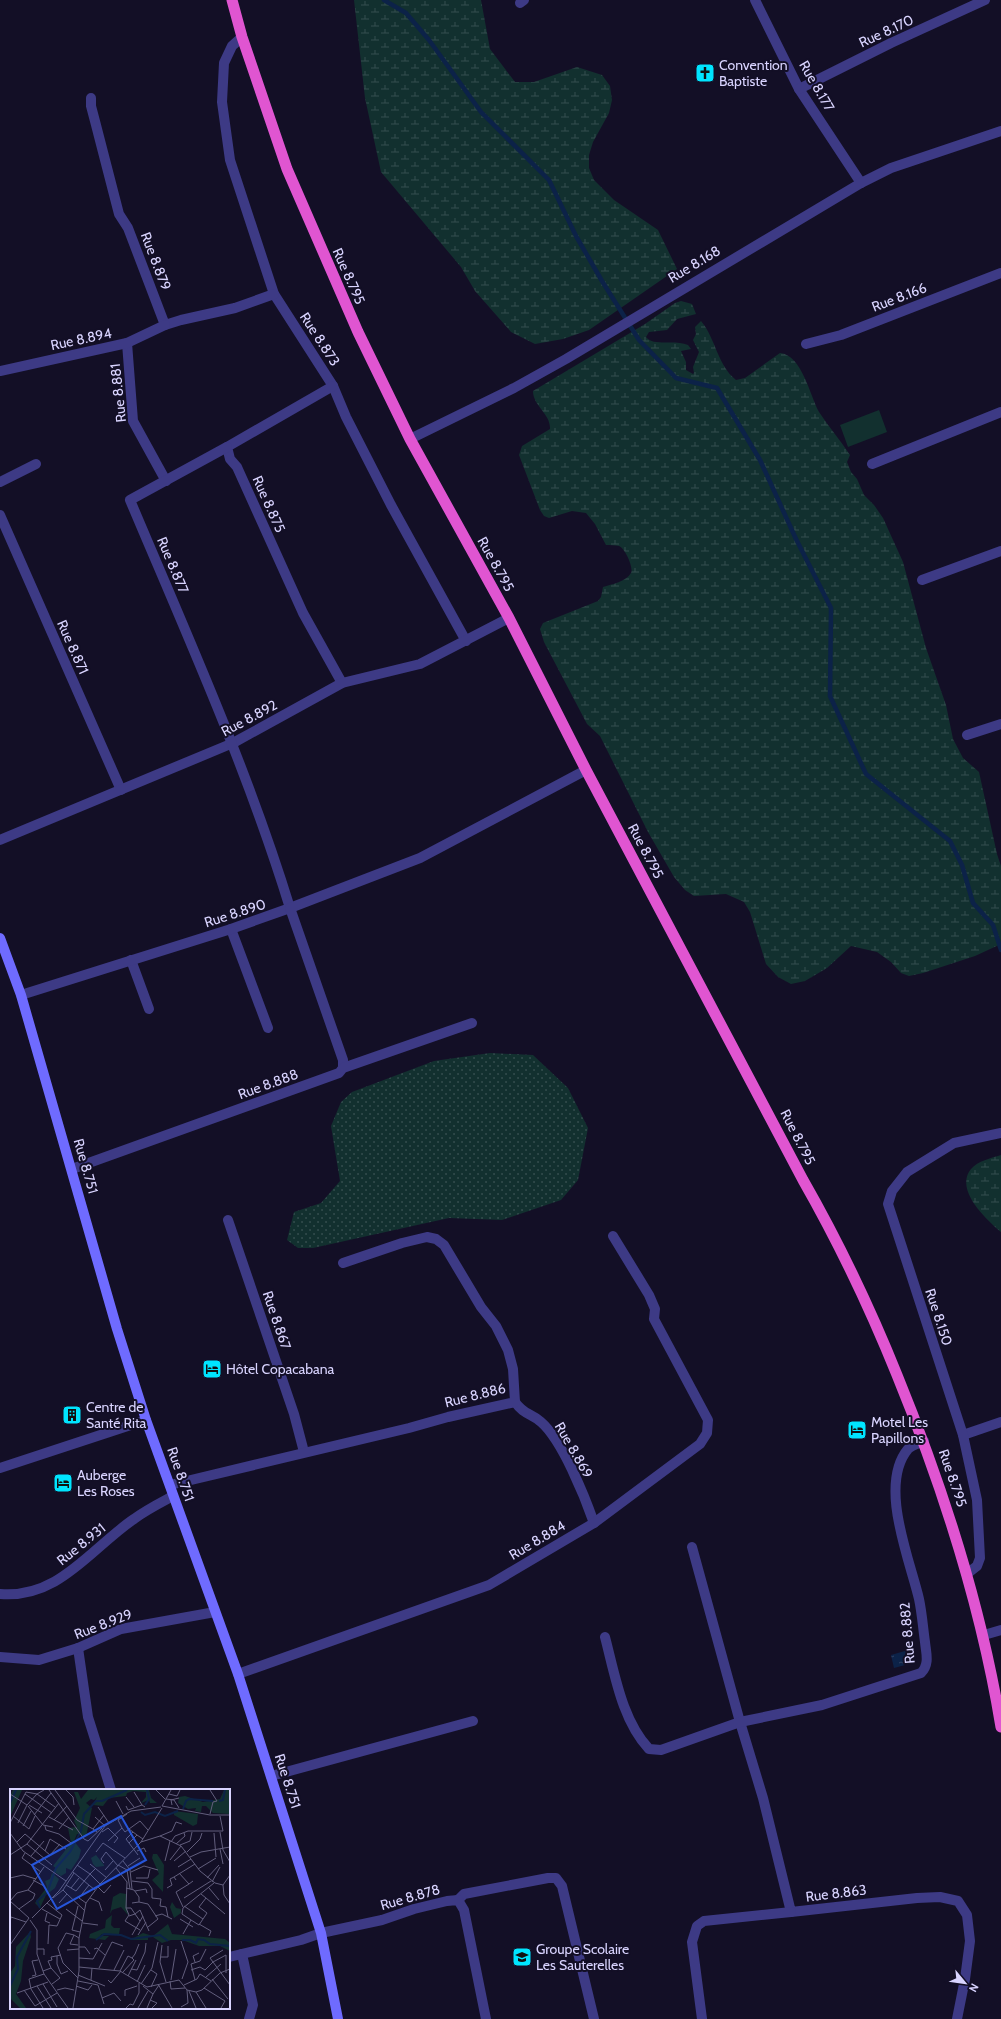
<svg xmlns="http://www.w3.org/2000/svg" width="1001" height="2019" font-family="Cabin,sans-serif">
<defs>
<pattern id="grass-dots" width="8" height="8" patternUnits="userSpaceOnUse"><rect width="8" height="8" fill="#12302f"/><path d="M2 2h.1M6 6h.1" fill="none" stroke="#344d4e" stroke-width="1.8" stroke-linecap="round"/></pattern>
<pattern id="wetland-marsh" width="20" height="14" patternUnits="userSpaceOnUse"><rect width="20" height="14" fill="#12302f"/><path d="M1 5h8M5 5V1M11 12h8M15 12V8" fill="none" stroke="#344d4e"/></pattern>
<pattern id="water-ripples" width="26" height="14" patternUnits="userSpaceOnUse"><rect width="26" height="14" fill="#0c2248"/><path d="M2 4q2-2 4 0t4 0M15 11q2-2 4 0t4 0" fill="none" stroke="#2f4163"/></pattern>
</defs>
<rect width="100%" height="100%" fill="#130f26"/>
<polygon fill="url(#grass-dots)" points="490,1053 533,1055 568,1088 588,1128 578,1180 561,1200 502,1220 449,1218 313,1248 298,1248 287,1240 294,1212 321,1203 340,1181 331,1126 341,1102 352,1092 434,1061"/>
<g fill="url(#wetland-marsh)">
<polygon points="354,0 481,0 490,49 515,82 534,82 577,67 602,75 610,86 612,100 609,113 593,142 589,155 589,168 594,180 614,200 658,230 677,269 589,330 563,339 535,344 511,332 475,291 461,267 381,172 365,98"/>
<path d="M 681,301 L 692,304 L 696,314 L 677,319 L 667,330 L 649,332 L 646,337 C 654,347 674,339 688,345 L 691,349 L 681,351 L 686,362 L 686,370 L 693,374 L 694,373 L 693,367 L 699,352 L 693,340 L 696,334 L 695,327 L 701,321 C 716,339 717,365 736,380 L 745,378 L 780,353 C 802,355 810,396 819,412 C 829,427 840,440 850,455 L 847,462 L 851,472 L 857,479 L 864,495 L 874,505 L 883,518 L 903,562 L 926,648 L 946,705 L 953,739 L 963,758 L 979,772 L 997,854 L 1001,866 L 1001,944 L 975,956 L 923,973 L 909,976 L 901,973 L 891,962 L 877,952 L 851,946 L 827,968 L 805,981 L 791,984 L 778,977 L 766,964 L 750,912 L 744,902 L 726,894 L 694,896 L 685,890 L 674,877 L 648,832 L 600,736 L 587,724 L 544,642 L 540,629 L 543,623 L 598,601 L 601,597 L 603,587 C 612,584 626,582 631,573 C 634,568 625,548 619,546 C 615,545 610,545 606,545 L 595,524 L 586,513 L 572,511 L 549,518 L 544,516 L 540,510 L 519,455 L 522,446 L 550,429 C 551,414 533,406 533,391 L 645,324 L 675,303 Z"/>
<path d="M 1001,1155 L 1001,1232 C 987,1220 954,1190 971,1169 C 978,1161 991,1158 1001,1155 Z"/>
</g>
<polygon fill="#12302f" points="879,410 887,432 848,447 840,425"/>
<polygon fill="url(#water-ripples)" points="912,1649 916,1662 894,1668 891,1655"/>
<g fill="none" stroke-linecap="round" stroke-linejoin="round">
<polyline stroke="#0c2248" stroke-width="4.5" points="384,0 406,13 429,40 481,112 549,180 576,236 602,281 639,340 676,378 717,388 760,460 796,539 831,608 830,696 866,774 950,841 962,865 973,903 993,925 1001,950"/>
<g stroke="#3d3a85" stroke-width="10">
<polyline points="755,0 799,89 861,183"/>
<polyline points="520,3 524,0"/>
<polyline points="242,37 232,46 224,63 222,102 230,160 274,294 333,386 346,417 391,505 466,641"/>
<polyline points="799,89 891,43 985,0"/>
<polyline points="91,98 91,106 96,125 119,214 128,228 165,325 181,320 235,308 274,294"/>
<polyline points="127,343 133,421 166,481"/>
<polyline points="806,344 841,335 1001,273"/>
<polyline points="0,371 127,343 165,325"/>
<polyline points="333,386 227,447 230,459 237,467 303,613 342,683"/>
<polyline points="410,439 514,388 566,359 861,183 891,168 1001,131"/>
<polyline points="872,464 1001,412"/>
<polyline points="0,482 36,464"/>
<polyline points="0,515 121,790"/>
<polyline points="922,580 1001,551"/>
<polyline points="967,735 1001,724"/>
<polyline points="0,840 233,743 342,683 420,664 509,618"/>
<polyline points="231,929 268,1028"/>
<polyline points="131,960 149,1009"/>
<path d="M 21,995 L 231,929 L 290,908 C 247,768 187,635 130,500 L 227,447"/>
<polyline points="343,1068 343,1060 290,908 420,858 586,770"/>
<polyline points="72,1169 339,1073 343,1068 472,1023"/>
<polyline points="228,1220 294,1414 304,1452"/>
<path d="M 515,1402 C 524,1415 531,1413 541,1422 C 562,1440 585,1497 594,1523"/>
<polyline points="963,1435 1001,1422"/>
<polyline points="0,1468 146,1420"/>
<polyline points="170,1485 409,1428 448,1417 515,1402 513,1369 508,1350 496,1326 481,1307 444,1245 436,1239 427,1237 402,1243 343,1263"/>
<polyline points="692,1547 740,1722 763,1798 791,1912 917,1898 940,1897 958,1901 967,1915 970,1941 965,1979 957,2019"/>
<polyline points="968,1573 977,1566 980,1558 977,1500 963,1435 888,1204 892,1191 907,1172 954,1143 1001,1133"/>
<path d="M 0,1594 C 59,1599 90,1549 134,1519 C 146,1510 160,1503 173,1496"/>
<polyline points="984,1635 1001,1630"/>
<path d="M 605,1637 C 615,1675 622,1720 649,1749 L 661,1750 L 740,1722 L 822,1705 L 921,1673 C 930,1664 926,1653 925,1642 C 923,1628 922,1613 919,1599 C 910,1560 878,1485 908,1449 C 912,1445 920,1443 924,1441"/>
<polyline points="78,1648 88,1717 111,1790"/>
<polyline points="0,1657 39,1660 78,1648 121,1629 215,1612"/>
<polyline points="238,1674 489,1585 594,1523 700,1444 707,1433 708,1420 654,1319 655,1309 649,1295 613,1236"/>
<polyline points="271,1776 473,1721"/>
<polyline points="458,1900 464,1894 548,1878 556,1878 562,1886 594,2019"/>
<polyline points="242,1954 253,2005 249,2019"/>
<polyline points="229,1957 301,1940 321,1933 382,1920 414,1909 447,1901 458,1900 464,1910 486,2019"/>
<polyline points="702,2019 692,1942 697,1926 704,1921 791,1912"/>
</g>
<polyline stroke="#6f6bff" stroke-width="10" points="0,938 21,995 117,1329 146,1420 238,1674 321,1933 338,2019"/>
<path stroke="#e055d1" stroke-width="11" d="M 232,0 L 242,37 L 287,169 L 358,332 L 410,439 L 509,618 L 586,770 L 803,1180 C 839,1243 870,1308 897,1375 C 944,1490 981,1605 1001,1727"/>
</g>
<defs>
<g id="church-square" transform="scale(1)"><rect x="-9" y="-9" width="18" height="18" rx="4" fill="#00e5ff" stroke="#130f26"/><path d="M-1.2-6h2.4v3.5h3.3v2.4h-3.3V6h-2.4V-.1h-3.3v-2.4h3.3Z" fill="#111"/></g>
<g id="hotel-square" transform="scale(1)"><rect x="-9" y="-9" width="18" height="18" rx="4" fill="#00e5ff" stroke="#130f26"/><path d="M-6-4.5h1.5V1H6V5H4.5V3h-9V5H-6ZM-4 0a1.8 1.8 0 1 1 3.6 0ZM.5 0V-2.5h3Q6-2.5 6 0Z" fill="#111"/></g>
<g id="building-square" transform="scale(1)"><rect x="-9" y="-9" width="18" height="18" rx="4" fill="#00e5ff" stroke="#130f26"/><path d="M-4-6H4V6H1V3H-1V6H-4ZM-2.5-4.3h1.7v1.8h-1.7ZM.8-4.3h1.7v1.8H.8ZM-2.5-1h1.7V.8h-1.7ZM.8-1h1.7V.8H.8Z" fill="#111"/></g>
<g id="school-square" transform="scale(1)"><rect x="-9" y="-9" width="18" height="18" rx="4" fill="#00e5ff" stroke="#130f26"/><path d="M0-5L7-2L0 1L-7-2ZM-4 1L0 2.5L4 1V4Q0 6-4 4Z" fill="#111"/></g>
</defs>
<g fill-rule="evenodd">
<use href="#church-square" x="705" y="73"/>
<use href="#hotel-square" x="212" y="1369"/>
<use href="#building-square" x="72" y="1415"/>
<use href="#hotel-square" x="857" y="1430"/>
<use href="#hotel-square" x="63" y="1483"/>
<use href="#school-square" x="522" y="1957"/>
</g>
<g text-anchor="middle" dominant-baseline="central" stroke-width="4" stroke-linejoin="round" paint-order="stroke">
<g font-size="14" fill="#d9d4ff" stroke="#130f26">
<text transform="translate(886 31) rotate(-25)">Rue 8.170</text>
<text transform="translate(817 86) rotate(60)">Rue 8.177</text>
<text transform="translate(156 261) rotate(69)">Rue 8.879</text>
<text transform="translate(694 264) rotate(-31)">Rue 8.168</text>
<text transform="translate(349 276) rotate(66)">Rue 8.795</text>
<text transform="translate(899 297) rotate(-21)">Rue 8.166</text>
<text transform="translate(81 339) rotate(-12)">Rue 8.894</text>
<text transform="translate(320 339) rotate(57)">Rue 8.873</text>
<text transform="translate(118 393) rotate(-96)">Rue 8.881</text>
<text transform="translate(269 504) rotate(66)">Rue 8.875</text>
<text transform="translate(496 564) rotate(61)">Rue 8.795</text>
<text transform="translate(173 565) rotate(67)">Rue 8.877</text>
<text transform="translate(73 647) rotate(66)">Rue 8.871</text>
<text transform="translate(249 718) rotate(-28)">Rue 8.892</text>
<text transform="translate(646 851) rotate(62)">Rue 8.795</text>
<text transform="translate(235 913) rotate(-18)">Rue 8.890</text>
<text transform="translate(268 1084) rotate(-20)">Rue 8.888</text>
<text transform="translate(798 1137) rotate(63)">Rue 8.795</text>
<text transform="translate(86 1166) rotate(74)">Rue 8.751</text>
<text transform="translate(939 1317) rotate(72)">Rue 8.150</text>
<text transform="translate(277 1320) rotate(71)">Rue 8.867</text>
<text transform="translate(475 1395) rotate(-14)">Rue 8.886</text>
<text transform="translate(574 1450) rotate(60)">Rue 8.869</text>
<text transform="translate(181 1474) rotate(71)">Rue 8.751</text>
<text transform="translate(953 1478) rotate(71)">Rue 8.795</text>
<text transform="translate(537 1540) rotate(-31)">Rue 8.884</text>
<text transform="translate(81 1544) rotate(-39)">Rue 8.931</text>
<text transform="translate(103 1624) rotate(-21)">Rue 8.929</text>
<text transform="translate(907 1633) rotate(-95)">Rue 8.882</text>
<text transform="translate(288 1781) rotate(72)">Rue 8.751</text>
<text transform="translate(836 1893) rotate(-7)">Rue 8.863</text>
<text transform="translate(410 1897) rotate(-16)">Rue 8.878</text>
</g>
<g font-size="14" fill="#d9d4ff" stroke="#130f26" text-anchor="start">
<text x="719" y="65">Convention<tspan x="719" dy="16">Baptiste</tspan></text>
<text x="226" y="1369">Hôtel Copacabana</text>
<text x="86" y="1407">Centre de<tspan x="86" dy="16">Santé Rita</tspan></text>
<text x="871" y="1422">Motel Les<tspan x="871" dy="16">Papillons</tspan></text>
<text x="77" y="1475">Auberge<tspan x="77" dy="16">Les Roses</tspan></text>
<text x="536" y="1949">Groupe Scolaire<tspan x="536" dy="16">Les Sauterelles</tspan></text>
</g>
</g>
<g transform="translate(10 1789)">
<rect width="220" height="220" fill="#130f26"/>
<path d="M 164,22 L 188,25 L 187,35 L 183,37 L 164,26 ZM 86,66 L 94,76 L 94,77 L 86,78 L 83,75 L 81,69 ZM 110,104 L 116,105 L 118,126 L 111,118 L 102,121 L 100,125 L 103,108 ZM 162,113 L 166,119 L 171,120 L 171,124 L 164,129 L 160,118 Z" fill="#12302f"/>
<path d="M 143,65 L 147,65 L 154,76 L 153,103 L 142,91 L 149,85 L 142,69 ZM 102,126 L 101,136 L 104,139 L 110,139 L 109,145 L 92,145 L 90,147 L 99,147 L 95,151 L 79,149 L 80,145 L 95,139 L 96,131 Z" fill="#12302f"/>
<path d="M 3,1 L 12,1 L 0,28 L 0,7 ZM 78,1 L 141,1 L 139,1 L 141,9 L 147,14 L 140,14 L 139,11 L 131,14 L 136,8 L 136,3 L 123,2 L 117,4 L 116,7 L 99,9 L 93,17 L 83,16 L 87,8 L 84,11 L 81,10 L 76,14 L 82,19 L 76,48 L 67,45 L 64,52 L 71,61 L 69,69 L 61,81 L 56,79 L 56,84 L 51,87 L 43,82 L 46,79 L 43,77 L 61,54 L 58,39 L 67,38 L 64,32 L 70,19 L 64,3 L 68,3 L 71,10 ZM 214,1 L 220,1 L 220,25 L 203,24 L 196,17 L 192,17 L 191,23 L 185,22 L 186,19 L 178,20 L 168,14 L 169,8 L 175,7 L 193,13 L 210,10 ZM 42,84 L 49,90 L 45,99 L 36,106 L 30,119 L 25,114 L 37,98 L 35,92 L 40,90 ZM 158,135 L 162,145 L 215,150 L 220,154 L 220,162 L 210,157 L 189,157 L 172,151 L 161,151 L 152,154 L 143,148 L 138,148 L 138,151 L 120,151 L 133,144 L 143,147 ZM 20,143 L 21,148 L 13,172 L 11,192 L 6,205 L 16,219 L 10,219 L 0,209 L 0,184 L 5,177 L 6,158 Z" fill="#12302f"/>
<path fill="none" stroke="#0c2248" stroke-width="2" d="M 209,12 L 213,11 L 215,1M 0,14 L 6,1M 135,16 L 139,10 L 137,1M 173,20 L 176,12 L 179,10 L 203,12M 131,23 L 135,26 L 145,23 L 155,27 L 168,22M 30,119 L 27,112 L 37,104 L 46,79 L 60,63 L 71,42 L 74,25 L 86,12 L 92,12 L 117,1M 86,151 L 94,145 L 111,146 L 121,150 L 150,146 L 158,152M 172,151 L 180,151 L 186,154 L 188,150 L 194,151 L 200,155 L 220,157M 0,197 L 8,180 L 7,168 L 21,142"/>
<path fill="none" stroke="#625e7d" stroke-width="1" d="M 39,1 L 74,50 L 78,52 L 92,39M 45,1 L 67,31 L 83,40M 56,1 L 63,8 L 64,16M 146,1 L 155,10M 200,1 L 207,12 L 203,13 L 200,25M 124,3 L 132,16M 0,5 L 17,16M 15,5 L 42,24M 159,5 L 167,7 L 170,1M 116,8 L 124,18M 156,10 L 164,11 L 169,19M 106,12 L 113,25M 19,16 L 32,24M 162,16 L 161,11 L 169,9M 18,17 L 33,36 L 43,38M 116,17 L 118,21 L 132,16 L 135,18M 152,17 L 161,1M 152,17 L 200,26 L 220,26M 88,18 L 99,34M 24,26 L 41,4M 3,27 L 19,40 L 25,27M 39,28 L 63,41M 85,28 L 95,37M 44,31 L 57,17M 0,34 L 16,3 L 27,5 L 34,1M 8,34 L 17,16 L 27,5 L 45,18M 13,37 L 21,22M 35,37 L 36,41 L 49,45 L 61,54M 112,39 L 115,43 L 119,40 L 127,46M 49,40 L 59,28M 119,40 L 130,32 L 138,41M 87,43 L 83,40 L 94,26M 92,43 L 98,39 L 108,49 L 104,54M 210,43 L 213,61 L 220,73M 0,44 L 13,62 L 56,92M 204,44 L 206,68M 150,47 L 162,42 L 166,33 L 172,35M 21,50 L 40,66 L 50,55M 98,52 L 112,39 L 108,31 L 117,25M 7,53 L 15,45 L 21,50M 131,53 L 150,47 L 171,57 L 190,82 L 205,94 L 213,96 L 220,86M 161,53 L 165,47 L 178,42 L 213,42 L 210,27M 119,54 L 116,50 L 123,43M 17,55 L 42,76M 166,55 L 175,47 L 174,44M 170,56 L 180,52 L 182,43M 210,60 L 213,75M 35,62 L 40,50 L 56,60M 127,62 L 134,59 L 136,63M 86,63 L 93,54 L 115,69M 177,63 L 190,50 L 192,44M 15,64 L 12,69 L 31,83M 0,66 L 17,55 L 49,14M 128,66 L 119,54 L 127,46 L 133,50M 21,67 L 34,52M 180,68 L 191,63 L 220,58M 160,71 L 171,57M 113,72 L 120,81 L 122,100M 155,72 L 160,52M 164,72 L 176,62M 94,74 L 91,70 L 96,63 L 108,77M 80,75 L 97,89M 67,76 L 80,85 L 86,79M 108,76 L 117,81 L 120,100M 118,77 L 130,69M 134,77 L 148,81M 168,78 L 181,70M 106,79 L 117,93 L 116,119 L 119,126 L 115,132 L 130,141M 188,80 L 206,69M 95,81 L 103,72M 63,83 L 85,101M 121,83 L 134,77M 169,84 L 179,95 L 183,92M 0,89 L 13,86 L 26,90M 126,89 L 138,89 L 140,80M 197,89 L 209,76M 23,91 L 34,97M 166,91 L 164,88 L 185,75M 122,92 L 138,94 L 142,100 L 142,109 L 151,110 L 150,117 L 156,118 L 158,128M 202,93 L 210,78M 56,96 L 61,99 L 69,89M 213,96 L 214,106 L 220,115M 88,98 L 94,104 L 101,96M 61,99 L 66,102 L 80,85 L 90,95M 116,99 L 124,101 L 129,108 L 129,113 L 122,114M 157,99 L 162,96 L 160,90 L 164,88M 199,99 L 209,111M 125,102 L 136,100 L 137,104M 57,105 L 74,121M 43,109 L 53,101 L 64,84M 80,109 L 89,113 L 92,122M 174,109 L 201,92M 196,109 L 215,125M 0,112 L 7,104 L 18,101 L 34,78M 0,112 L 19,129M 129,113 L 138,115 L 148,130 L 138,138M 37,114 L 52,126 L 47,137 L 39,136 L 38,155M 49,114 L 57,105 L 53,101M 76,114 L 69,109 L 79,96M 68,117 L 62,141 L 70,143M 174,117 L 193,130M 173,118 L 166,103 L 179,95M 116,119 L 121,119 L 125,125 L 130,121 L 139,142M 9,120 L 23,110 L 25,105 L 18,101M 32,120 L 50,130M 56,120 L 72,132M 37,124 L 35,132 L 40,134M 119,127 L 125,125 L 130,132M 145,127 L 152,125 L 162,130M 22,129 L 49,102 L 95,37 L 121,22 L 151,18M 170,130 L 183,138M 20,131 L 27,141 L 27,165 L 34,185 L 58,219M 181,131 L 189,136 L 197,124 L 189,118 L 196,109 L 191,105M 0,133 L 1,128 L 16,133M 73,134 L 88,136M 189,135 L 201,142 L 199,147M 173,145 L 181,131 L 172,125 L 173,119 L 204,94M 64,146 L 56,144 L 48,159 L 53,174 L 68,189M 122,146 L 133,127M 128,146 L 136,133M 171,152 L 178,173 L 172,190M 0,156 L 19,129M 68,156 L 60,155 L 64,146 L 69,149M 152,156 L 150,173 L 156,193M 69,158 L 75,158 L 80,165M 27,160 L 34,160 L 34,166M 84,160 L 87,159 L 95,166M 57,161 L 69,160M 213,161 L 200,169 L 203,173 L 216,166 L 216,184M 47,167 L 47,175 L 51,185 L 58,182M 151,168 L 158,168 L 158,157M 69,169 L 83,170 L 92,154M 185,173 L 183,167 L 189,164M 69,178 L 110,182 L 137,198 L 169,191 L 177,201 L 186,203 L 192,201 L 210,184 L 220,180M 41,179 L 50,189 L 42,195M 89,179 L 102,153 L 113,157M 121,180 L 127,181 L 135,163 L 136,154M 104,181 L 114,161M 181,181 L 190,178 L 195,181 L 203,173 L 220,196M 33,182 L 41,179 L 38,172 L 42,171 L 41,168 L 51,166M 110,182 L 118,167 L 122,169 L 125,165 L 129,155M 113,183 L 124,171 L 122,169M 68,186 L 95,197M 22,187 L 26,186 L 22,172 L 28,171M 118,187 L 126,171M 196,188 L 211,175M 202,190 L 218,210M 81,191 L 82,179M 98,191 L 101,194 L 111,182M 161,191 L 166,160M 185,191 L 181,175 L 190,172 L 196,160M 68,192 L 88,196 L 94,215M 160,192 L 161,200 L 175,199M 127,193 L 135,176M 33,195 L 47,218M 131,195 L 142,179 L 148,153M 148,195 L 162,219M 174,196 L 187,190 L 190,185 L 201,192M 27,197 L 41,219M 66,197 L 78,201 L 82,196M 133,197 L 143,205 L 149,196M 141,198 L 147,185 L 141,181M 194,199 L 215,212 L 211,219M 14,201 L 25,217 L 47,204M 47,201 L 55,199 L 64,201M 179,202 L 186,219M 186,203 L 196,219M 7,204 L 38,193M 115,207 L 115,201 L 127,197M 92,209 L 104,204 L 111,212M 140,211 L 147,214 L 142,219M 171,218 L 178,214 L 177,201M 33,219 L 21,200 L 19,190 L 34,185M 63,219 L 69,182 L 69,149 L 76,114 L 90,95 L 131,53 L 152,19M 116,219 L 120,215 L 123,216 L 129,204 L 129,194M 128,219 L 138,202M 137,219 L 143,205"/>
<path fill="#2655da" fill-opacity="0.15" stroke="#2655da" stroke-width="2" d="M 111,27 L 136,71 L 47,120 L 22,76 Z"/>
<rect width="220" height="220" fill="none" stroke="#d9d4ff" stroke-width="2"/>
</g>
<g transform="translate(965 1983) rotate(119)" stroke="#130f26" stroke-width="3" paint-order="stroke">
<path d="M0-3L7 15L0 10L-7 15Z" fill="#d9d4ff"/>
<text y="-6" font-size="11" font-weight="bold" text-anchor="middle" fill="#d9d4ff">N</text>
</g>
</svg>
